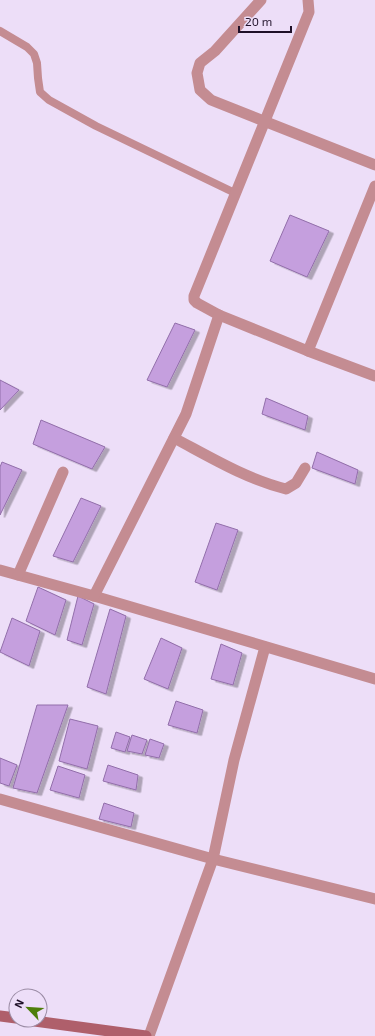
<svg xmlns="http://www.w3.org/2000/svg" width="375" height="1036" font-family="'Exo 2',sans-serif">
<defs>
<filter id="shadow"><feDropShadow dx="4.5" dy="2.5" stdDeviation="0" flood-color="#0004"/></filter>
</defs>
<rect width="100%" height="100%" fill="#eddef8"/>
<g fill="#c59fde" stroke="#926eaa" filter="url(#shadow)">
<polygon points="290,215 329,231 307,277 270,261"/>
<polygon points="175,323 195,330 167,387 147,380"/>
<polygon points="0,380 19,390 0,410"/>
<polygon points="266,398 308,416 305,430 262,414"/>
<polygon points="41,420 105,447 92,469 33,444"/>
<polygon points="317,452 358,470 355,484 312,468"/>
<polygon points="2,462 22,470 0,515 0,467"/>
<polygon points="81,498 101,506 73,562 53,556"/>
<polygon points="216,523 238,530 217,590 195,582"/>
<polygon points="38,587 66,600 55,635 26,621"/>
<polygon points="78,596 94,604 82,645 67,640"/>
<polygon points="110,609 126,616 106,694 87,687"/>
<polygon points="12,618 40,631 29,666 0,652"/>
<polygon points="161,638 182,648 168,689 144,679"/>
<polygon points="221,644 242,653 233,685 211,679"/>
<polygon points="176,701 203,710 197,733 168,725"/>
<polygon points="37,705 68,705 37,793 13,788"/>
<polygon points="70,719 98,726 87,769 59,761"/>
<polygon points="116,732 130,737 125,752 111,748"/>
<polygon points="132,735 147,740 142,754 127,751"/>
<polygon points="150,739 164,744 159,758 145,755"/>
<polygon points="0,758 17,765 9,786 0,783"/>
<polygon points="108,765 138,775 136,790 103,781"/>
<polygon points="58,766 85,775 79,798 50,790"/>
<polygon points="104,803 134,813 131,827 99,819"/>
</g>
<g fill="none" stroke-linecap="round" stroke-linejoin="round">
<polyline stroke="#c48c92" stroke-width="8" points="0,31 27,47 34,54 37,63 38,78 40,92 49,100 96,126 235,193"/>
<g stroke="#c48c92" stroke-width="11">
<polyline points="261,0 215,51 200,63 197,73 200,90 211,100 375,165"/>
<polyline points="308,0 309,12 194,296 194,300 197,303 219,315 308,351 375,376"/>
<polyline points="308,351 375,186"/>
<path d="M 174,438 C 210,457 246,479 286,489 L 296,483 L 305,468"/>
<polyline points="0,570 94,596 375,679"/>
<polyline points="18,575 63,472"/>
<polyline points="94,596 186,414 219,315"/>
<polyline points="0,799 213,859 375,899"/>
<polyline points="149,1036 213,859 234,760 265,647"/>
</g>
<g stroke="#af5f6b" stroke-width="11">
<polyline points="0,1016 16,1018"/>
<polyline points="27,1020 146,1036"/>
</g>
</g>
<g transform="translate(28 1008) rotate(295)"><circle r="19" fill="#eddef8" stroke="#9b8ca5"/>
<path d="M0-3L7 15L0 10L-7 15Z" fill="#4e7e0a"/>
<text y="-6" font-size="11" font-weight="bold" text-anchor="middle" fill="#1f1028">N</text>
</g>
<path d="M239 26v6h52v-6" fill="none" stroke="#1f1028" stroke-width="2"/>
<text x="245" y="26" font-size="12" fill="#1f1028" stroke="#eddef8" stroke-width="3" paint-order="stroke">20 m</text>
</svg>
